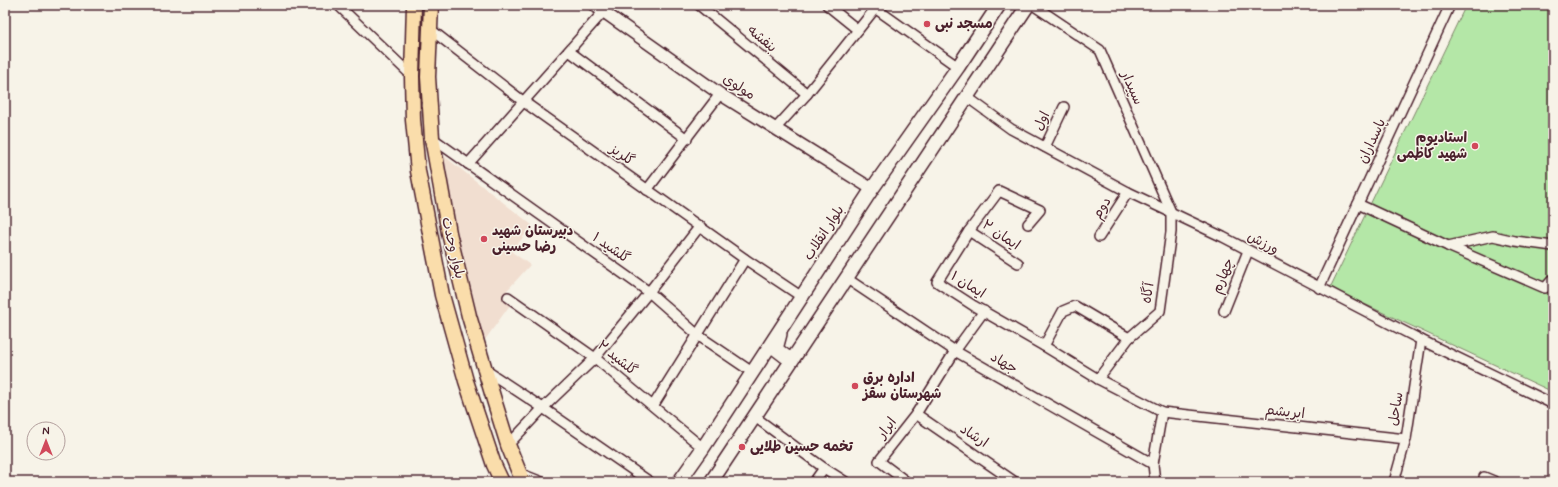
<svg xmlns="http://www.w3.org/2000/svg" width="1558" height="487" font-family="Mynerve,'Playpen Sans Arabic',sans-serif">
<rect width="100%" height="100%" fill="#f7f3e8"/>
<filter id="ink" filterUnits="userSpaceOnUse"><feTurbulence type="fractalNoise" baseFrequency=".025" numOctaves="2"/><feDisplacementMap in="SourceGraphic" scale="8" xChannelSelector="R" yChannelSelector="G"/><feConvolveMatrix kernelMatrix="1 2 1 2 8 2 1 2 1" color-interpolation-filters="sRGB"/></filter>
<g filter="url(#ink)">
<polygon fill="#f1ded0" points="430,145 532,225 512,252 530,265 502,296 510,305 482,344"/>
<polygon fill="#b4e7a7" stroke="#7f8369" points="1466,5 1553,5 1553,392 1330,288"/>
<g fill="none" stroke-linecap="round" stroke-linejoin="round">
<g stroke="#4a1f2b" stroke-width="12">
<g id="minor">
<polyline points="338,5 412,76"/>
<polyline points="699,5 807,94"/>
<polyline points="827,5 858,30"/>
<polyline points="1033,5 1100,50 1171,212 1171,232 1160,311 1129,338 1098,379"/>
<polyline points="875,8 958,67"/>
<polyline points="430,29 524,102 745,259 802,297"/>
<polyline points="569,51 687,139"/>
<polyline points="967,97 1011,129 1128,192 1223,237 1421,340 1553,404"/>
<polyline points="776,128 807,94 878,5"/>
<polyline points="432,138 649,292 699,336 752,372"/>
<polyline points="1045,147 1064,107"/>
<polyline points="468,164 604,11"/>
<polyline points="647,190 720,94"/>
<polyline points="1358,204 1448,246 1545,288 1553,279"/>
<polyline points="1028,224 1040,210 999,191 969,231 937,282 974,306 1044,346 1098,379 1162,412 1406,439"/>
<polyline points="969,231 1018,263"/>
<polyline points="1099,237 1128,192"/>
<polyline points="1448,246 1493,236 1515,241 1553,246"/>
<polyline points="846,278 955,351 1153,464"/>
<polyline points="1319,288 1450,5"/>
<polyline points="508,297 595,358 703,448"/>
<polyline points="1224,311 1248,251"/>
<polyline points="1044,346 1063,311 1075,306 1129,338"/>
<polyline points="485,368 487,371 543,408 650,482"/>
<polyline points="653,406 745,259"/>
<polyline points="916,414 1015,482"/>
<polyline points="755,417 824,468 846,482"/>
<polyline points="508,445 543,408 595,358 649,292 700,226"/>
<polyline points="519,473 542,482"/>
<polyline points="1484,477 1496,482"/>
<polyline points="814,482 824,468"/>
<polyline points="907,482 879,461 916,414 955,351 984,311"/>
<polyline points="1155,482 1153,464 1162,412"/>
<polyline points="1394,482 1406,439 1421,340"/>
</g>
</g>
<g stroke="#4a1f2b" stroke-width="14">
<polyline id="tertiary" points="594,5 720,94 872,189"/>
</g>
<g stroke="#4a1f2b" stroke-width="16">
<g id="secondary">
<polyline points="780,334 776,349 785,356 792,359"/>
<polyline points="679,482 703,448 872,189 958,67 999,5"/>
<polyline points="711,482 1028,5"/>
</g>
</g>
<g stroke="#4a1f2b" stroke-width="17">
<g id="primary">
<polyline points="414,5 412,76 413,120 418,171 442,295 466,381 494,465 502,482"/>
<polyline points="431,5 428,77 432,138 449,233 469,316 494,400 508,445 523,482"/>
</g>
</g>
<use href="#minor" stroke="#f7f3e8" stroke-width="9"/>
<use href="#tertiary" stroke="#f7f3e8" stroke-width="11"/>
<use href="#secondary" stroke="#f7f3e8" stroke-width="13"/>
<use href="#primary" stroke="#faddab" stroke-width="14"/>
</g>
</g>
<g fill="#d1495b" stroke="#f7f3e8" stroke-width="1.5">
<circle cx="927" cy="24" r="4"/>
<circle cx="1475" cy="146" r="4"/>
<circle cx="484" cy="239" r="4"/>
<circle cx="855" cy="386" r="4"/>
<circle cx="742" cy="447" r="4"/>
</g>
<g text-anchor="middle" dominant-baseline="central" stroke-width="3" stroke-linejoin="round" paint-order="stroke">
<g font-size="14" font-weight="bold" fill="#4a1f2b" stroke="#f7f3e8" text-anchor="start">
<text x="935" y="24">مسجد نبی</text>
<text x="1467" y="138" text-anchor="end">استادیوم<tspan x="1467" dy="16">شهید کاظمی</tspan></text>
<text x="492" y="231">دبیرستان شهید<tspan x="492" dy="16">رضا حسینی</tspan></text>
<text x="863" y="378">اداره برق<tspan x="863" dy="16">شهرستان سقز</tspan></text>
<text x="750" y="447">تخمه حسین طلایی</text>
</g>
<g font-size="14" fill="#4a1f2b" stroke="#f7f3e8">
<text transform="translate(762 39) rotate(40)">بنفشه</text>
<text transform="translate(739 87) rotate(33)">مولوی</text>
<text transform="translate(1132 88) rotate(66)">سپیدار</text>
<text transform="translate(1042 121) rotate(-64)">اول</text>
<text transform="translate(1372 141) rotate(-65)">پاسداران</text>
<text transform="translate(622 155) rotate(35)">گلریز</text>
<text transform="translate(1102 208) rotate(-58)">دوم</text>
<text transform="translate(824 233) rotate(-57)">بلوار انقلاب</text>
<text transform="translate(1001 235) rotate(34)">ایمان ۲</text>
<text transform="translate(1263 243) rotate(28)">ورزش</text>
<text transform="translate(453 248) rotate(77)">بلوار وحدت</text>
<text transform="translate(611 248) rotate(35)">گلشید ۱</text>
<text transform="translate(1223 276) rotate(-68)">چهارم</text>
<text transform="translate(968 285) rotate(32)">ایمان ۱</text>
<text transform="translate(1148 293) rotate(-81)">آگاه</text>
<text transform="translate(617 358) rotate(39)">گلشید ۲</text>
<text transform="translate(1004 363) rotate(30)">جهاد</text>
<text transform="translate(1396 409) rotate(-81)">ساحل</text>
<text transform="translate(1285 412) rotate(6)">ابریشم</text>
<text transform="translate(887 428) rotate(-52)">ابرار</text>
<text transform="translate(974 436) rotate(34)">ارشاد</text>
</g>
</g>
<rect width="1558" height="487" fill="none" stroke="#f7f3e8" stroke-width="20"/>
<rect x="10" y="10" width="1538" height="467" fill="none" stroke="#4a1f2b" stroke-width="1.5" filter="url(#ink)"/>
<g transform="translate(46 441)"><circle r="19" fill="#f7f3e8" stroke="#b29e9c"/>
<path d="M0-3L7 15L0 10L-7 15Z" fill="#d1495b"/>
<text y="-6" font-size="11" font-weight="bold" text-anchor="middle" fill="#4a1f2b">N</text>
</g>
</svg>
